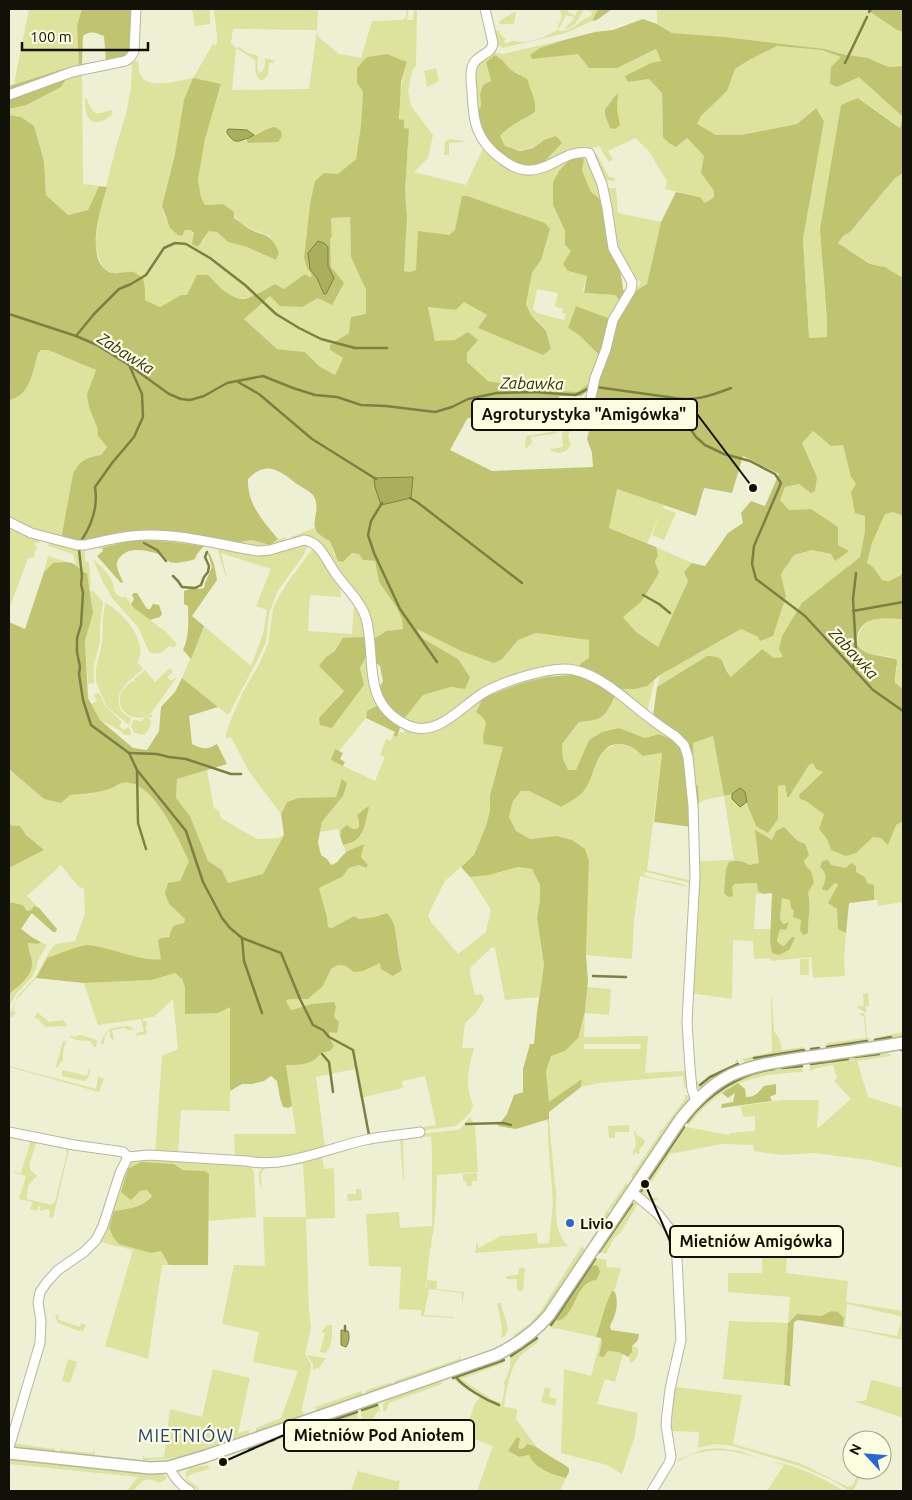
<svg xmlns="http://www.w3.org/2000/svg" width="912" height="1500" font-family="Ubuntu,sans-serif">
<rect width="100%" height="100%" fill="#eef0d4"/>
<g fill="#dde29d" fill-rule="evenodd">
<polygon points="29,9 82,9 77,26 79,68 71,71 63,69 14,84"/>
<polygon points="192,9 210,9 210,24 195,26"/>
<path d="M 214,9 L 318,9 L 317,30 L 318,36 L 322,40 L 339,54 L 361,58 L 372,21 L 402,20 L 406,18 L 406,9 L 408,9 L 407,20 L 413,20 L 414,9 L 417,9 L 416,66 L 413,69 L 408,91 L 411,106 L 433,135 L 428,158 L 414,172 L 466,185 L 484,146 L 517,170 L 574,155 L 587,156 L 605,203 L 591,192 L 582,170 L 553,182 L 553,205 L 565,232 L 565,245 L 571,251 L 568,271 L 587,276 L 583,291 L 584,293 L 615,295 L 621,302 L 611,319 L 576,306 L 568,328 L 579,335 L 601,357 L 592,384 L 587,385 L 577,392 L 533,389 L 488,381 L 467,362 L 467,353 L 456,340 L 435,342 L 428,307 L 456,310 L 464,302 L 487,315 L 479,328 L 539,322 L 531,315 L 526,304 L 532,273 L 541,260 L 455,230 L 416,270 L 410,272 L 404,271 L 407,218 L 405,191 L 409,129 L 403,129 C 395,108 401,83 407,62 L 387,54 L 367,57 L 357,83 L 363,92 L 361,125 L 356,159 L 338,174 L 324,173 L 315,181 L 310,204 L 304,258 L 307,268 L 313,274 L 310,277 L 305,274 L 284,289 L 275,284 C 267,288 253,297 245,298 C 231,301 217,284 208,275 L 187,295 L 181,295 L 160,307 L 145,300 L 145,289 L 133,272 L 112,273 L 103,268 L 95,247 L 99,215 L 116,147 L 126,114 L 131,88 L 132,65 L 93,72 L 94,70 L 138,61 C 139,66 138,73 142,77 C 151,90 180,80 193,78 L 213,44 L 216,45 C 219,38 214,19 214,9 ZM 233,29 L 317,30 L 309,89 L 232,90 L 236,48 L 255,60 C 256,67 254,75 260,80 L 263,80 L 268,75 L 269,63 L 273,63 L 276,61 L 265,58 L 265,65 L 262,72 L 259,73 L 257,66 L 258,56 L 248,53 L 239,47 L 236,48 L 231,43 ZM 221,85 L 205,139 L 198,180 L 201,197 L 205,205 L 223,204 C 240,224 246,228 270,236 L 279,253 L 276,260 L 247,247 L 228,242 L 217,232 L 209,230 L 205,235 L 203,243 L 190,230 L 185,230 L 182,236 C 170,228 165,221 162,206 L 175,154 ZM 537,289 L 558,293 L 555,305 L 556,307 L 563,309 L 562,313 L 566,314 L 564,320 L 537,313 L 533,309 Z"/>
<path d="M 557,9 L 569,9 L 568,11 L 569,13 L 574,15 L 574,17 L 566,15 L 559,28 L 557,27 C 561,21 565,13 557,9 Z"/>
<path d="M 578,9 L 598,9 L 592,21 L 566,33 L 503,48 L 496,44 L 493,33 L 498,30 L 501,35 L 506,39 L 504,41 L 505,43 L 507,43 C 513,39 517,42 523,42 C 534,41 548,36 557,30 C 572,34 578,20 591,16 L 592,12 L 584,9 C 580,17 575,28 565,29 L 565,28 L 573,20 Z"/>
<polygon points="657,9 866,9 897,30 903,32 903,66 889,67 879,63 868,58 842,54 825,49 725,37 672,33 657,24"/>
<polygon points="516,11 514,24 499,24 499,21"/>
<path d="M 564,40 L 540,48 L 578,54 L 647,54 L 656,49 L 661,61 L 628,82 L 649,79 L 662,93 L 663,137 L 686,138 L 705,156 L 701,173 L 714,191 L 714,197 L 705,203 L 700,197 L 665,189 L 667,181 L 648,150 L 635,138 L 608,151 L 613,159 L 609,162 L 601,150 L 602,149 L 599,146 L 542,164 L 544,140 C 529,151 523,152 505,146 L 500,136 L 507,128 L 522,120 L 520,74 L 511,70 L 503,61 L 486,62 L 491,81 L 480,95 L 481,106 L 476,115 L 474,75 L 476,64 L 493,52 L 503,54 ZM 618,93 L 617,109 L 620,125 L 610,105 L 614,96 Z"/>
<polygon points="777,46 822,50 842,57 837,87 859,76 903,117 901,128 859,98 823,271 828,337 809,338 803,238 824,120 815,108 797,124 741,135 716,135 697,125 701,116 727,91 735,69 749,60"/>
<polygon points="436,68 439,81 427,87 424,71"/>
<polygon points="82,73 83,184 99,186 88,210 68,215 46,195 44,162 21,117 9,115 9,109 28,105 61,87 67,77"/>
<path d="M 85,98 L 87,99 C 93,116 96,115 111,110 L 113,113 C 106,121 92,128 87,115 C 85,110 85,104 85,98 Z"/>
<polygon points="449,139 464,141 463,142 449,143 449,155 444,155 445,142"/>
<polygon points="594,153 597,154 609,177 615,178 615,181 605,180"/>
<polygon points="903,173 903,278 885,267 871,264 838,243 843,236 850,232 895,178"/>
<polygon points="606,186 609,186 609,188 616,188 618,213 661,222 647,284 632,293 641,283 637,279 634,279 618,256"/>
<polygon points="350,217 351,257 366,290 366,314 349,333 330,345 330,350 343,358 335,375 319,366 305,352 277,349 244,319 270,296 302,307 318,298 331,267 330,239 332,236 331,220 332,218"/>
<path d="M 41,350 L 48,350 L 96,370 L 87,394 L 97,427 L 98,436 L 107,447 L 101,455 C 87,456 78,461 73,474 L 61,539 L 34,532 L 9,520 L 9,400 C 30,396 33,370 38,352 Z"/>
<polygon points="593,398 592,404 569,432 568,436 571,445 566,451 560,453 551,451 551,449 563,447 562,436 565,427 586,407"/>
<polygon points="520,417 526,419 530,428 555,427 525,430 525,427"/>
<polygon points="556,431 557,433 554,434 531,437 532,443 527,448 525,447 526,436"/>
<polygon points="813,431 831,446 843,444 851,477 856,484 865,516 865,531 860,557 848,566 783,657 774,658 761,649 732,677 729,675 724,662 707,656 657,687 660,675 741,629 758,637 786,596 781,574 794,555 812,550 831,554 848,552 838,545 811,509 789,510 779,500 785,487 799,484 811,492 817,477 802,443"/>
<polygon points="617,489 664,505 663,508 676,513 664,540 652,535 661,513 647,543 609,528"/>
<polygon points="893,512 903,516 903,574 889,581 882,580 873,567 867,563 872,543 885,514"/>
<polygon points="9,525 40,538 39,543 34,542 37,547 34,555 35,557 28,558 9,609"/>
<path d="M 314,528 L 320,536 L 330,541 L 335,556 L 343,562 L 352,553 L 359,554 L 363,560 L 375,561 L 379,582 L 397,608 L 402,619 L 403,629 L 386,631 L 371,641 L 370,626 L 322,546 C 313,536 306,537 293,539 L 291,537 Z"/>
<polygon points="160,538 204,544 204,546 172,542 128,541 102,548 99,549 98,546 115,540"/>
<polygon points="286,538 287,540 285,543 268,548 230,544 251,540 270,545 278,539"/>
<path d="M 50,541 L 83,548 L 85,551 L 85,561 L 89,563 L 91,587 L 89,587 L 87,573 C 77,570 75,563 73,554 L 48,546 Z"/>
<polygon points="303,543 308,545 303,556 277,592 269,614 266,642 261,653 229,714 227,714 182,678 204,626 251,666 263,634 267,610 256,606 271,569 221,553 227,578 225,574 218,551 219,548 252,552"/>
<polygon points="656,547 692,563 684,572 688,581 658,647 636,632 623,617 641,602 658,555"/>
<path d="M 313,548 L 315,548 L 339,583 L 341,597 L 310,595 L 308,631 L 352,634 L 354,606 L 349,598 L 352,599 L 360,610 L 380,704 L 367,711 L 366,718 L 339,751 L 335,749 L 331,760 L 375,781 L 385,757 L 380,755 L 386,739 L 391,741 L 393,735 L 397,737 L 400,732 L 403,733 L 408,729 L 419,732 C 461,708 503,682 552,674 C 561,673 567,671 574,675 L 556,675 L 481,702 L 476,712 L 485,719 L 487,723 L 484,730 L 503,747 L 490,794 L 490,811 L 486,826 L 474,855 L 445,881 L 428,915 L 431,922 L 458,954 L 486,932 L 491,910 L 470,877 L 489,875 L 518,867 L 532,869 L 540,885 L 540,900 L 537,918 L 544,965 L 539,997 L 505,1000 L 495,948 L 492,947 L 470,968 L 470,974 L 475,995 L 482,994 L 484,1000 L 476,1013 L 465,1023 L 462,1048 L 474,1048 C 469,1068 464,1084 473,1105 L 470,1113 L 456,1126 L 424,1130 L 424,1127 L 436,1125 L 425,1076 L 402,1081 L 403,1088 L 360,1098 L 355,1069 L 316,1077 L 325,1147 L 335,1146 L 276,1159 L 235,1157 L 234,1134 L 296,1134 L 286,1065 C 304,1065 313,1054 330,1051 L 329,1037 L 336,1008 L 312,1004 L 291,1010 L 286,1002 L 290,999 L 308,999 L 323,986 L 331,969 L 338,965 L 346,966 L 380,963 L 402,970 L 397,942 L 396,931 L 375,917 L 359,919 L 354,916 L 332,928 L 328,927 L 327,917 L 319,888 L 342,877 L 349,868 L 359,865 L 365,868 L 368,865 L 361,857 L 363,845 L 346,852 L 343,845 L 351,843 L 362,834 L 359,821 L 359,826 L 356,829 L 341,830 L 340,836 L 338,829 L 320,832 L 322,822 L 343,796 L 343,779 L 336,797 L 298,798 L 287,802 L 281,814 L 248,770 L 231,737 L 226,739 L 226,734 L 232,717 L 244,690 L 260,663 L 268,644 L 273,609 L 277,600 L 287,583 ZM 335,651 L 367,655 L 360,668 L 364,685 L 332,728 L 337,697 L 344,691 L 326,657 Z"/>
<polygon points="48,556 70,563 53,563 44,572"/>
<path d="M 93,559 C 99,564 108,573 112,581 C 116,589 112,597 126,597 L 134,608 L 166,632 L 177,644 L 174,647 L 169,646 C 163,652 158,656 149,652 L 138,627 L 113,599 L 103,582 Z"/>
<path d="M 92,590 C 94,592 103,601 103,603 L 100,624 L 100,642 L 94,664 L 94,683 L 88,684 L 85,641 L 93,613 L 90,592 Z"/>
<path d="M 105,603 C 121,610 151,644 137,662 L 143,669 C 133,678 116,688 119,704 C 120,711 125,715 131,718 L 129,725 L 107,707 L 96,682 L 96,668 L 102,644 L 103,619 Z"/>
<path d="M 878,618 L 903,619 L 903,689 L 895,683 L 894,675 L 897,668 L 891,657 C 877,654 866,657 857,645 C 859,630 862,623 878,618 Z"/>
<polygon points="417,628 461,651 502,659 518,640 536,633 589,640 589,658 581,663 577,669 510,679 453,713 428,726 409,723 404,719 423,695 451,687 465,689 458,659 422,638"/>
<path d="M 170,668 L 173,672 L 167,677 L 171,681 L 177,677 C 173,683 152,712 149,715 C 134,724 114,710 121,693 C 124,688 128,684 132,681 L 136,683 L 134,679 L 145,670 L 155,682 Z"/>
<path d="M 655,679 L 647,712 L 619,689 C 634,689 644,689 655,679 Z"/>
<polygon points="99,693 106,707 122,722 119,726 124,730 128,727 130,729 131,735 124,735 121,731 100,720 91,704 97,701 94,695"/>
<path d="M 616,694 L 678,744 L 659,734 L 645,738 L 619,728 L 602,732 L 589,740 L 576,770 L 567,770 L 563,759 L 562,744 L 579,722 C 605,720 605,716 616,694 Z"/>
<path d="M 152,714 L 152,717 L 148,718 L 151,721 C 151,726 148,733 142,735 L 134,732 L 131,727 L 133,720 L 142,721 L 144,718 Z"/>
<path d="M 713,736 L 724,796 L 732,794 L 732,799 L 740,807 L 747,804 L 756,826 L 778,819 L 778,786 L 785,785 L 787,797 L 789,797 L 809,765 L 813,763 L 823,771 L 800,799 C 813,802 813,808 824,814 L 819,829 L 827,839 L 831,850 L 873,837 L 881,838 L 896,825 L 902,822 L 903,902 L 878,906 L 878,900 L 874,900 L 874,885 L 867,883 L 865,877 L 846,868 L 831,865 L 828,860 L 822,862 L 820,867 C 825,871 826,874 826,881 L 838,885 L 837,909 L 838,929 L 846,933 L 844,960 L 845,976 L 813,978 L 811,957 L 771,961 L 770,958 L 754,959 L 753,941 L 733,940 L 732,999 L 690,993 L 697,866 L 699,861 L 734,860 L 724,796 L 708,799 L 699,803 L 698,835 L 695,804 L 699,802 L 698,786 L 695,784 L 693,743 ZM 784,828 L 795,837 L 798,841 L 806,866 L 808,893 L 810,899 L 808,921 L 808,933 L 801,920 L 791,908 L 790,899 L 782,898 L 780,919 L 783,924 L 788,922 L 779,932 L 777,941 L 781,945 L 784,946 L 792,937 L 789,950 L 770,942 L 771,929 L 754,929 L 756,894 L 764,894 L 758,891 L 758,883 L 734,884 L 732,887 L 733,896 L 729,862 C 736,860 742,860 749,865 L 759,863 L 772,840 Z"/>
<path d="M 616,744 L 632,746 L 643,756 L 662,753 L 647,870 L 688,880 L 690,878 L 692,880 L 692,884 L 686,882 L 646,872 L 643,874 C 657,883 680,878 691,890 L 690,898 L 688,899 L 690,894 L 690,889 L 687,887 L 640,876 L 634,920 L 632,959 L 586,955 L 589,861 L 556,836 L 530,839 L 516,831 L 509,817 L 513,801 L 521,791 L 529,791 L 560,807 L 573,800 L 584,791 L 603,751 Z"/>
<path d="M 9,769 L 44,799 L 70,795 L 89,794 L 113,788 L 121,783 L 132,783 L 141,787 L 157,803 L 169,822 L 190,861 L 169,904 L 185,919 C 182,929 171,937 161,938 L 162,959 C 142,962 110,947 88,945 C 79,945 56,955 47,958 L 36,978 L 16,1000 L 13,1011 L 16,1012 L 12,1018 L 9,1016 L 17,997 L 36,976 L 51,949 L 56,944 L 75,941 L 85,914 L 84,889 L 78,886 L 61,865 L 27,896 L 39,908 L 34,906 L 31,910 L 27,911 L 23,905 L 9,902 L 9,868 L 44,850 L 26,835 L 20,826 L 9,825 Z"/>
<polygon points="207,770 214,808 219,811 221,818 257,839 278,838 284,835 263,874 228,883 222,870 208,861 190,816 176,798 177,779"/>
<polygon points="41,942 47,945 38,960 36,969 32,977 16,994 9,1007 9,995 27,978 31,953 28,946 28,943 38,944"/>
<rect x="800" y="959" width="9" height="16"/>
<polygon points="175,973 182,979 185,987 185,1014 230,1006 230,1111 181,1110 178,1153 155,1154 162,1056 178,1049 173,999 154,1017 143,1018 143,1021 146,1021 147,1024 145,1029 147,1030 147,1034 135,1036 137,1033 144,1031 141,1019 98,1025 84,983 152,980"/>
<path d="M 587,987 L 611,989 L 609,1015 L 585,1013 L 584,1037 L 648,1036 L 645,1073 L 684,1071 L 687,1073 L 689,1085 L 684,1088 L 683,1076 L 599,1083 L 581,1087 L 582,1080 L 549,1103 L 546,1071 L 551,1056 L 565,1051 L 585,1011 ZM 584,1044 L 640,1044 L 641,1045 L 640,1049 L 584,1049 Z"/>
<polygon points="868,993 869,1006 866,1006 866,1013 858,1008 858,1006 864,1006 863,994"/>
<polygon points="771,997 772,998 774,1031 779,1038 782,1050 803,1047 804,1052 803,1053 753,1062 745,1062 742,1059 772,1052"/>
<polygon points="38,1013 49,1022 63,1020 68,1026 45,1027 38,1019 34,1018"/>
<polygon points="863,1013 865,1015 867,1038 870,1038 868,1044 827,1050 826,1043 866,1038 864,1017 859,1014"/>
<path d="M 128,1026 L 131,1027 L 133,1030 L 128,1030 L 124,1028 L 112,1030 L 114,1040 L 110,1038 L 110,1031 L 108,1031 L 105,1036 L 104,1044 L 101,1044 C 106,1026 112,1028 128,1026 Z"/>
<polygon points="903,1032 903,1038 874,1043 873,1038"/>
<polygon points="81,1035 97,1040 96,1047 94,1047 90,1041 76,1040 70,1037 70,1036 74,1036 75,1038 76,1036"/>
<polygon points="63,1041 66,1041 63,1052 63,1060 60,1063 58,1067 56,1067"/>
<polygon points="887,1051 891,1056 857,1061 868,1097 903,1108 903,1168 869,1160 814,1153 782,1155 754,1151 753,1145 722,1144 670,1154 645,1192 649,1198 659,1198 659,1199 649,1201 639,1194 638,1190 641,1185 645,1187 648,1183 644,1180 681,1126 729,1135 730,1133 755,1131 755,1116 743,1117 741,1106 782,1100 819,1100 817,1129 851,1099 834,1081 837,1078 833,1065 814,1069 810,1071 809,1061"/>
<polygon points="738,1059 739,1066 703,1088 698,1088 696,1086 697,1081 699,1084 719,1071 735,1064 736,1060"/>
<path d="M 801,1062 L 803,1072 C 751,1074 722,1083 689,1125 L 685,1121 L 704,1098 L 741,1075 Z"/>
<polygon points="9,1066 96,1089 98,1076 104,1079 99,1092 9,1067"/>
<polygon points="89,1069 91,1069 88,1078 84,1081 62,1076 62,1070 87,1076"/>
<polygon points="685,1095 687,1095 690,1098 689,1101 634,1179 631,1176 659,1135 660,1130 662,1130 685,1099"/>
<polygon points="470,1117 475,1125 478,1172 437,1175 436,1205 433,1235 432,1235 431,1248 430,1248 426,1287 433,1288 427,1287 427,1280 437,1281 436,1289 464,1292 462,1306 462,1293 429,1289 424,1315 454,1317 454,1318 421,1316 421,1310 399,1309 401,1267 369,1266 366,1214 399,1212 400,1228 432,1226 432,1152 431,1136 403,1140 404,1181 403,1179 400,1139 402,1136 457,1130 461,1128"/>
<path d="M 549,1119 L 555,1186 L 556,1187 C 557,1207 552,1231 568,1246 L 475,1253 L 477,1240 L 478,1248 L 501,1236 L 504,1236 L 536,1233 L 537,1235 L 538,1244 L 549,1243 L 553,1202 L 548,1140 L 548,1123 L 546,1120 Z"/>
<polygon points="629,1125 629,1132 615,1132 615,1138 609,1138 608,1126"/>
<polygon points="634,1131 636,1131 636,1135 645,1140 644,1144 639,1150 640,1153 637,1154 635,1152 634,1156 633,1155 633,1149 635,1149 636,1144"/>
<polygon points="26,1137 37,1139 29,1166 30,1167 30,1170 37,1176 28,1185 27,1199 51,1205 55,1202 67,1153 65,1149 69,1150 53,1218 49,1217 50,1210 45,1209 44,1211 39,1210 40,1206 38,1206 37,1211 30,1209 33,1202 19,1199 26,1176 9,1171 21,1173 30,1143"/>
<path d="M 322,1156 L 324,1169 L 334,1168 L 335,1218 L 306,1219 L 309,1310 L 311,1329 L 305,1354 L 311,1364 L 311,1368 L 302,1409 L 304,1415 L 283,1423 L 283,1424 L 278,1426 L 277,1425 L 256,1432 L 256,1428 L 281,1418 L 298,1371 L 253,1362 L 259,1332 L 222,1324 L 234,1265 L 265,1266 L 263,1217 L 306,1217 L 303,1163 L 265,1168 L 261,1173 L 262,1188 C 258,1182 258,1172 262,1167 Z"/>
<path d="M 135,1158 L 250,1165 L 254,1172 L 256,1217 L 208,1221 L 209,1174 L 205,1171 L 183,1170 L 179,1167 L 140,1191 L 147,1190 L 152,1195 C 143,1207 129,1209 115,1211 L 109,1228 L 113,1237 L 161,1251 L 169,1265 L 162,1265 L 148,1359 L 105,1346 L 133,1250 L 101,1242 L 95,1248 L 94,1246 L 128,1162 Z"/>
<polygon points="477,1173 477,1181 472,1181 472,1186 467,1186 466,1181 463,1181 463,1174"/>
<path d="M 627,1182 C 630,1192 620,1201 614,1210 L 611,1208 L 608,1212 L 611,1215 L 607,1220 L 604,1218 L 604,1215 Z"/>
<polygon points="356,1189 361,1189 362,1200 348,1201 347,1194 356,1194"/>
<path d="M 632,1201 L 637,1201 L 652,1213 L 657,1220 C 667,1223 669,1236 672,1245 L 663,1224 L 659,1223 L 638,1203 L 621,1232 L 614,1238 L 606,1254 L 598,1251 Z"/>
<polygon points="582,1246 585,1251 547,1311 516,1339 514,1335 529,1324 540,1312"/>
<path d="M 762,1253 L 787,1254 L 786,1273 L 848,1281 L 846,1302 L 903,1311 L 903,1340 L 843,1327 L 844,1318 L 831,1311 L 821,1316 L 797,1314 L 788,1323 L 784,1385 L 723,1379 L 729,1321 L 788,1323 L 790,1297 L 728,1292 L 728,1273 L 762,1273 ZM 847,1304 L 900,1316 L 902,1318 L 897,1336 L 846,1327 L 845,1325 Z"/>
<polygon points="594,1258 607,1260 606,1267 621,1268 603,1329 629,1333 615,1382 605,1379 597,1404 638,1413 635,1436 622,1474 607,1465 561,1453 564,1369 591,1376 601,1338 555,1328 554,1330 548,1324"/>
<polygon points="519,1268 524,1268 525,1270 523,1290 522,1291 517,1290 517,1279 507,1279 506,1276 518,1275"/>
<path d="M 497,1303 L 501,1303 C 502,1313 515,1333 501,1338 L 502,1328 Z"/>
<polygon points="58,1315 59,1320 80,1327 81,1323 86,1325 83,1331 79,1331 58,1323 55,1315"/>
<polygon points="685,1318 685,1341 676,1387 742,1395 733,1444 800,1463 848,1487 853,1485 860,1470 864,1470 853,1491 850,1491 832,1480 799,1466 733,1446 714,1444 698,1448 699,1432 670,1431 669,1424 682,1319"/>
<path d="M 327,1325 L 332,1325 C 332,1334 333,1347 325,1353 L 320,1352 L 325,1333 L 321,1332 Z"/>
<path d="M 535,1337 L 539,1339 L 537,1343 C 532,1347 523,1352 519,1358 C 509,1371 506,1391 504,1407 L 517,1409 L 516,1419 L 536,1446 L 527,1444 L 524,1448 L 520,1449 L 517,1447 L 508,1451 L 519,1457 L 529,1455 L 542,1470 L 566,1478 L 560,1491 L 477,1491 L 493,1446 L 464,1435 L 475,1404 L 480,1397 L 452,1379 L 452,1376 L 502,1357 L 505,1361 L 504,1363 L 461,1379 L 493,1400 L 502,1403 L 505,1386 L 503,1384 C 508,1375 513,1364 509,1354 Z"/>
<path d="M 632,1346 L 638,1348 C 639,1354 636,1360 631,1363 L 628,1357 L 632,1352 Z"/>
<polygon points="307,1355 325,1358 325,1359 320,1367 313,1370 313,1364"/>
<polygon points="459,1355 462,1361 397,1385 394,1381 459,1359"/>
<polygon points="68,1359 77,1362 70,1383 62,1381"/>
<polygon points="213,1369 250,1378 238,1433 249,1430 248,1435 191,1454 168,1459 143,1460 143,1454 145,1458 164,1457 170,1409 202,1417"/>
<polygon points="873,1380 903,1388 903,1418 853,1401 862,1401 866,1400 871,1381"/>
<polygon points="442,1381 442,1384 389,1403 386,1411 383,1411 383,1404 389,1398"/>
<polygon points="392,1382 392,1386 373,1393 366,1392 366,1390"/>
<polygon points="545,1387 551,1389 549,1397 557,1399 555,1406 541,1402"/>
<path d="M 32,1388 L 33,1388 L 29,1392 L 14,1443 L 52,1449 L 54,1447 L 55,1452 L 14,1447 L 13,1445 C 13,1436 25,1394 32,1388 Z"/>
<polygon points="362,1391 362,1397 317,1411 315,1407"/>
<polygon points="377,1402 379,1405 380,1411 378,1411 364,1431 361,1411 362,1407"/>
<polygon points="355,1409 357,1412 360,1432 330,1434 327,1424 303,1433 301,1437 295,1433 297,1430"/>
<polygon points="282,1436 283,1438 226,1461 225,1460 233,1457 249,1447"/>
<polygon points="61,1448 63,1450 92,1453 95,1450 94,1456 60,1452"/>
<path d="M 717,1448 L 740,1451 L 758,1458 C 734,1451 716,1446 691,1455 C 686,1457 681,1459 677,1462 L 679,1459 L 702,1450 Z"/>
<path d="M 9,1457 L 161,1473 L 167,1477 L 165,1480 L 159,1483 C 145,1475 142,1481 133,1491 L 127,1491 L 138,1477 L 9,1464 Z"/>
<path d="M 771,1462 C 797,1464 822,1478 844,1491 L 767,1491 L 784,1465 Z"/>
<path d="M 207,1465 L 210,1468 C 202,1472 192,1472 186,1478 L 199,1488 L 198,1490 L 186,1480 L 186,1472 L 191,1468 Z"/>
<polygon points="358,1471 396,1481 400,1480 398,1491 351,1491"/>
</g>
<g fill="#c0c471" fill-rule="evenodd">
<path d="M 82,9 L 135,9 L 130,50 C 124,59 116,60 106,63 L 104,36 C 96,33 90,30 83,36 L 82,64 L 89,63 L 88,67 L 79,68 L 77,25 Z"/>
<polygon points="598,9 612,9 597,20 592,21"/>
<polygon points="866,9 900,9 903,11 903,32 897,30"/>
<path d="M 643,19 L 657,24 L 672,33 L 725,37 L 825,49 L 842,54 L 868,58 L 879,63 L 889,67 L 903,66 L 903,173 L 895,178 L 850,232 L 843,236 L 838,243 L 870,264 L 885,267 L 903,278 L 903,516 L 893,512 L 885,514 L 872,543 L 867,563 L 873,567 L 882,580 L 889,581 L 903,574 L 903,619 C 888,619 865,614 858,633 C 857,636 857,641 857,645 C 867,658 883,654 897,660 C 897,668 894,675 895,683 L 903,689 L 903,826 L 902,822 L 896,825 L 888,845 L 881,838 L 873,837 L 856,853 L 846,856 L 831,850 L 827,839 L 819,829 L 824,814 C 813,808 812,802 800,799 L 799,795 L 823,772 L 816,769 L 813,763 L 809,765 L 789,797 L 787,797 L 785,785 L 778,786 L 778,819 L 768,833 L 756,826 L 747,804 L 747,802 L 745,792 L 740,788 L 732,794 L 724,796 L 713,736 L 693,743 L 695,784 L 698,786 L 699,803 L 695,804 C 693,785 694,752 680,738 C 672,730 660,726 653,716 L 657,687 L 707,656 C 728,656 721,666 731,677 L 762,649 L 774,658 L 783,657 L 779,649 L 782,636 L 802,603 L 860,557 L 865,531 L 865,516 L 855,513 L 851,492 L 856,484 L 851,477 L 843,445 L 831,446 L 813,431 L 802,443 L 817,477 L 815,491 L 811,493 L 799,484 L 785,487 L 780,500 L 789,510 L 811,509 L 838,527 L 838,545 L 849,551 L 835,561 L 831,554 L 812,550 L 794,555 L 781,574 L 786,596 L 773,636 L 760,641 L 758,637 L 741,629 L 660,675 L 647,686 L 635,689 L 619,689 C 605,713 609,720 579,722 L 562,744 L 563,759 L 568,770 L 576,770 L 589,740 L 602,732 L 619,728 L 645,738 L 659,734 C 670,739 682,743 686,756 L 692,827 L 654,822 L 662,753 L 643,756 C 634,748 632,745 619,744 C 596,743 595,778 583,792 C 577,798 568,803 561,807 L 529,791 L 521,791 L 513,801 L 509,817 L 516,831 L 530,839 L 556,836 L 572,840 L 585,849 L 589,861 L 586,955 L 588,980 L 585,1011 L 578,1038 L 565,1051 L 551,1056 L 546,1071 L 549,1102 L 582,1079 L 581,1087 L 549,1112 L 549,1119 L 516,1129 L 498,1126 L 507,1114 L 514,1095 L 523,1092 L 523,1069 L 530,1044 L 534,1044 L 537,1012 L 544,965 L 537,918 L 540,900 L 540,885 L 532,869 L 518,867 L 489,875 L 470,877 L 461,867 L 474,855 L 486,826 L 490,811 L 490,795 L 503,747 L 484,744 C 480,724 495,726 476,712 L 481,702 L 480,700 C 511,686 540,675 574,675 L 581,663 L 589,658 L 589,640 L 536,633 L 518,640 L 502,659 L 494,663 L 461,651 L 417,629 L 422,638 L 458,659 L 470,677 L 465,689 L 451,687 L 423,695 L 404,719 C 391,712 384,704 378,690 L 383,681 L 380,666 L 373,661 L 371,641 L 386,631 L 403,629 L 402,619 L 397,608 L 379,582 L 375,561 L 363,560 L 359,554 L 352,553 L 343,562 L 338,561 L 330,541 C 300,528 325,514 313,495 C 309,491 302,487 297,484 C 279,470 266,460 248,479 C 247,504 263,521 278,539 L 270,545 L 251,540 L 230,544 L 176,535 L 146,533 L 136,533 L 83,542 L 61,539 L 73,474 C 79,461 86,457 101,455 L 107,447 L 98,436 L 97,427 L 89,407 L 87,394 L 96,370 L 48,350 L 41,350 L 38,353 C 33,370 30,397 9,400 L 9,115 L 21,117 L 34,126 L 44,162 L 46,195 L 68,215 L 88,210 L 99,186 L 107,187 C 101,207 84,259 109,272 C 116,275 125,271 133,272 C 136,273 140,276 143,278 L 145,289 L 145,300 L 160,307 L 181,295 L 187,295 L 197,275 L 208,275 C 217,284 228,298 243,299 C 250,299 268,288 275,284 L 284,289 L 305,274 L 310,277 L 312,275 L 307,268 L 304,258 L 310,204 L 315,181 L 324,173 L 338,174 L 356,159 L 361,125 L 363,92 L 357,83 L 357,68 L 367,57 L 387,54 L 407,62 L 401,82 L 399,119 L 404,120 L 404,128 L 409,129 L 405,191 L 407,218 L 404,271 L 410,272 L 416,270 L 418,231 L 449,235 L 455,230 L 462,196 L 467,196 L 545,223 L 550,229 L 541,260 L 532,273 L 526,304 L 531,315 L 546,331 L 551,349 L 543,355 L 478,328 L 487,315 L 464,302 L 456,310 L 428,307 L 435,341 L 455,340 L 468,332 L 478,340 L 467,353 L 467,362 L 488,381 L 533,389 L 577,392 L 587,385 L 592,384 L 601,357 L 579,335 L 568,328 L 576,306 L 611,319 L 621,302 L 615,295 L 584,293 L 587,276 L 568,271 L 563,264 L 571,251 L 565,245 L 565,231 L 553,205 L 553,182 L 559,171 L 574,155 L 584,159 L 582,170 L 591,192 L 605,203 L 609,240 L 611,251 L 621,274 L 623,290 L 632,293 L 647,284 L 661,222 L 676,192 L 700,197 L 705,203 L 714,197 L 714,191 L 701,173 L 704,156 L 687,138 L 676,147 L 669,143 L 663,137 L 662,93 L 649,79 L 628,82 L 625,76 L 651,63 L 661,61 L 656,49 L 617,68 L 589,68 L 578,54 L 532,59 L 530,55 L 540,48 L 564,40 L 595,32 L 613,30 ZM 777,46 L 822,50 L 841,57 L 831,67 L 830,84 L 837,87 L 859,77 L 903,117 L 900,128 L 858,98 L 841,105 L 820,229 L 827,321 L 827,337 L 809,338 L 803,239 L 824,121 L 816,108 L 797,124 L 741,135 L 716,135 L 697,124 L 701,116 L 727,91 L 735,69 L 749,60 ZM 350,217 L 351,257 L 366,290 L 366,314 L 351,317 L 349,333 L 330,345 L 330,350 L 343,358 L 335,375 L 319,366 L 305,352 L 277,349 L 244,319 L 270,296 L 280,306 L 302,307 L 318,298 L 332,305 L 344,283 L 331,267 L 330,239 L 332,236 L 331,220 L 332,218 ZM 589,390 L 595,393 L 594,411 L 587,439 L 592,453 L 593,467 L 492,471 L 450,450 L 467,419 L 489,410 L 508,405 L 538,413 L 552,407 L 560,396 L 581,396 ZM 743,456 L 779,474 L 765,506 L 751,501 L 741,513 L 743,523 L 728,533 L 705,566 L 692,563 L 684,572 L 688,581 L 658,647 L 636,632 L 623,617 L 641,602 L 659,573 L 655,562 L 658,555 L 656,547 L 609,528 L 617,489 L 696,516 L 704,488 L 732,493 Z"/>
<path d="M 495,55 L 503,61 L 511,70 L 527,79 L 535,102 L 535,112 C 523,120 509,125 500,136 L 505,146 L 520,151 L 533,148 L 544,140 L 556,136 L 562,143 L 542,164 L 526,167 L 509,161 L 485,141 L 476,115 L 481,106 L 480,95 L 483,85 L 491,81 L 486,62 Z"/>
<polygon points="63,69 71,71 61,87 27,105 9,109 9,86"/>
<path d="M 193,78 L 221,84 L 205,139 L 198,180 L 201,197 L 205,205 L 223,204 L 234,212 L 234,218 C 239,221 243,225 248,228 C 264,238 270,230 279,253 L 276,260 L 247,247 L 228,242 L 217,232 L 209,231 C 204,236 203,242 197,247 L 192,244 L 194,233 L 190,230 L 185,230 L 182,236 L 178,235 L 170,228 L 162,206 L 175,154 L 184,100 Z"/>
<path d="M 618,93 L 617,109 L 620,125 L 615,129 L 610,128 L 605,115 L 605,109 C 611,104 612,97 618,93 Z"/>
<path d="M 275,127 L 281,131 L 282,136 L 278,142 L 248,143 L 246,138 C 256,137 265,128 275,127 Z"/>
<path d="M 145,540 L 172,542 L 204,546 L 197,554 L 195,559 C 190,561 187,561 182,562 C 173,564 168,563 163,555 C 150,552 132,545 121,556 C 118,559 116,563 117,567 C 118,572 121,577 123,582 L 121,583 L 97,556 L 103,551 L 102,548 L 128,541 Z"/>
<path d="M 209,552 L 214,564 L 217,580 L 192,616 L 204,626 L 191,659 L 183,650 C 190,634 188,623 188,606 L 184,604 L 184,591 L 195,587 L 199,589 L 204,588 L 205,583 L 212,567 L 208,554 Z"/>
<path d="M 53,563 C 59,563 68,561 74,564 C 79,567 81,572 87,573 L 93,613 L 85,641 L 88,698 L 100,720 L 133,748 L 147,750 L 159,731 L 161,707 L 175,692 L 182,678 L 218,707 L 189,716 L 192,744 C 202,749 207,750 217,744 L 227,764 L 177,779 L 176,798 L 190,816 L 208,861 L 222,870 L 228,883 L 263,874 L 284,835 L 281,814 L 287,802 L 298,798 L 336,797 L 342,779 L 347,783 L 343,796 L 322,822 L 318,842 L 321,855 L 327,859 L 331,865 L 336,863 L 346,852 L 364,844 L 361,857 L 368,865 L 366,868 L 359,865 L 349,868 L 342,877 L 319,888 L 327,917 L 328,927 L 332,928 L 354,916 L 359,919 L 375,917 L 387,913 C 396,924 395,929 397,942 C 398,951 400,961 402,970 L 393,976 L 381,969 L 380,963 L 363,971 L 354,972 L 346,966 L 338,965 L 331,969 L 323,986 L 308,999 L 290,999 L 286,1001 L 291,1010 L 312,1004 L 334,1002 L 336,1007 L 334,1017 L 339,1022 L 337,1033 L 330,1032 L 329,1037 L 334,1046 L 330,1051 C 317,1053 323,1054 314,1060 C 306,1065 294,1065 286,1065 L 292,1106 L 288,1108 L 283,1107 L 280,1098 L 277,1081 L 271,1076 L 264,1081 L 252,1084 L 242,1084 L 230,1091 L 230,1007 L 218,1013 L 185,1014 L 185,987 L 182,979 L 175,973 L 152,980 L 84,983 L 36,978 L 47,958 C 56,955 79,945 88,945 C 110,947 142,962 161,959 L 158,940 L 161,938 L 169,937 L 173,926 L 184,923 L 185,919 L 169,904 L 165,893 L 168,883 L 180,881 L 189,861 C 179,840 151,776 122,783 C 119,783 115,787 112,788 C 98,793 85,794 70,795 L 61,803 L 44,799 L 9,769 L 9,622 L 25,629 L 44,572 Z"/>
<polygon points="134,593 137,593 147,609 150,609 153,604 159,605 162,614 160,617 150,620 134,608 131,604 134,599 132,595"/>
<polygon points="364,637 367,655 360,668 364,685 332,728 320,725 319,718 344,691 319,666 326,657 335,651 343,638"/>
<polygon points="380,704 401,725 397,737 393,735 395,732 366,718 367,711"/>
<polygon points="335,749 343,753 340,759 345,762 343,766 331,760"/>
<path d="M 367,807 L 369,807 C 364,826 365,841 343,845 L 340,836 L 341,830 L 347,825 L 352,829 L 356,829 L 359,827 L 359,821 L 357,815 Z"/>
<polygon points="9,825 20,826 26,835 44,850 9,868"/>
<path d="M 784,827 L 798,841 L 805,844 L 809,855 L 804,861 L 806,866 L 811,871 L 814,882 L 808,893 C 812,905 807,920 808,933 L 803,935 L 800,930 L 801,920 L 793,917 L 794,911 L 791,908 L 790,900 L 782,898 L 780,919 L 783,924 L 789,922 L 786,930 L 781,929 L 779,932 L 777,941 L 781,945 L 784,946 L 792,937 L 795,938 L 789,950 L 779,955 L 772,953 L 770,942 L 772,893 L 764,894 L 758,891 L 757,883 L 734,884 L 732,888 L 733,896 L 728,897 L 724,893 L 726,869 L 729,862 C 736,860 742,860 749,865 L 759,863 L 755,830 L 772,840 L 776,831 Z"/>
<path d="M 828,860 L 831,865 L 846,868 L 851,863 L 856,866 L 856,872 L 865,877 L 867,883 L 874,885 L 874,900 L 849,903 L 846,933 L 838,929 L 837,909 L 828,903 L 838,885 L 835,883 L 827,891 L 822,889 C 826,880 828,874 820,867 L 822,861 Z"/>
<path d="M 9,902 L 23,905 L 27,911 L 31,910 L 34,906 L 39,908 L 57,929 L 56,932 L 53,932 L 33,914 L 31,914 L 21,929 L 33,938 L 41,942 L 38,944 L 28,943 C 28,950 32,956 32,963 C 32,978 18,985 9,995 Z"/>
<path d="M 738,1083 L 745,1089 L 746,1097 C 754,1098 759,1092 764,1086 L 776,1084 L 776,1094 L 770,1097 L 772,1101 L 721,1108 L 722,1104 L 733,1102 L 735,1093 L 728,1098 L 722,1093 Z"/>
<path d="M 141,1162 L 174,1164 L 183,1170 L 205,1171 L 209,1174 L 208,1265 L 169,1265 L 161,1251 L 151,1253 L 119,1244 L 113,1237 L 109,1228 L 114,1211 C 129,1209 143,1207 152,1196 L 147,1190 L 140,1191 L 131,1200 L 121,1192 L 128,1169 Z"/>
<path d="M 594,1265 L 598,1266 L 600,1272 L 596,1280 C 574,1282 576,1318 557,1321 L 556,1319 L 589,1268 Z"/>
<path d="M 612,1291 L 615,1292 C 619,1303 616,1315 610,1326 L 611,1330 L 639,1334 L 638,1340 L 632,1346 L 632,1352 L 628,1357 L 619,1352 L 608,1351 L 603,1357 L 599,1356 L 602,1342 L 601,1338 L 596,1337 C 602,1321 604,1306 612,1291 Z"/>
<polygon points="831,1311 838,1312 844,1318 843,1327 798,1320 794,1322 790,1384 791,1386 784,1385 788,1323 797,1314 821,1316"/>
<path d="M 517,1437 L 520,1439 L 518,1447 L 520,1449 L 524,1448 L 527,1444 C 535,1445 538,1448 545,1453 C 552,1458 561,1462 569,1468 L 569,1472 L 566,1478 C 552,1474 536,1470 529,1455 L 519,1457 L 508,1451 Z"/>
</g>
<g fill="#abaf5c" stroke="#7d8043">
<path d="M 229,129 L 247,130 L 254,135 C 251,137 248,138 245,139 C 235,143 234,142 227,133 L 227,130 Z"/>
<polygon points="318,241 324,243 328,247 328,266 334,278 326,294 324,294 317,278 310,269 308,253"/>
<polygon points="413,477 411,498 381,505 375,487 374,478"/>
<polygon points="740,788 745,792 747,802 740,807 732,799 732,794"/>
<path d="M 341,1330 L 348,1331 C 350,1336 349,1343 346,1347 L 341,1345 Z"/>
</g>
<g fill="none" stroke-linecap="round" stroke-linejoin="round">
<g stroke="#7d8043" stroke-width="2.5">
<polyline points="869,12 871,9"/>
<polyline points="845,63 867,17"/>
<polyline points="9,314 76,336 97,345 129,365 169,394 181,399 190,400 204,396 227,383 263,376 293,388 315,395 337,397 361,405 386,406 435,412 452,407 468,399 497,393 534,392 575,395 580,393 591,387"/>
<polyline points="76,336 94,314 119,289 131,284 146,275 164,248 175,243 186,244 210,258 245,285 276,314 299,328 321,339 355,348 387,348"/>
<polyline points="238,382 259,394 312,439 376,479"/>
<polyline points="596,387 668,397 696,437 705,445 724,454 750,461 775,474 781,483 754,546 752,564 756,579 805,616 873,690 903,711"/>
<path d="M 668,397 C 692,402 708,397 731,388"/>
<polyline points="410,498 417,502 522,583"/>
<polyline points="382,503 371,521 368,535 374,553 400,609 437,662"/>
<path d="M 81,541 C 92,525 98,506 95,487 L 112,463 L 134,437 L 143,417 L 142,394 L 130,367"/>
<polyline points="144,543 157,550 166,561"/>
<polyline points="79,550 82,576 81,584 83,593 81,625 77,638 77,652 80,667 79,674 83,700 91,725 129,753 137,770 186,831 203,882 222,918 230,928 242,938 244,961 262,1013"/>
<polyline points="173,576 178,581 182,587 195,588 201,585 204,577 208,572 209,566 205,557 207,552"/>
<polyline points="643,595 659,604 670,613"/>
<polyline points="853,611 903,602"/>
<polyline points="853,668 856,651 853,599 856,573"/>
<polyline points="130,753 157,754 169,757 186,759 231,774 241,774"/>
<polyline points="137,771 138,823 146,849"/>
<polyline points="242,938 281,953 300,999 313,1025 323,1030 329,1037 353,1050 369,1135"/>
<polyline points="593,976 626,977"/>
<polyline points="875,1040 891,1037"/>
<polyline points="827,1047 867,1041"/>
<polyline points="811,1049 819,1048"/>
<polyline points="901,1050 903,1050"/>
<polyline points="322,1054 329,1062 333,1092"/>
<polyline points="855,1057 879,1054"/>
<polyline points="754,1058 804,1050"/>
<polyline points="811,1064 848,1059"/>
<polyline points="782,1068 802,1066"/>
<polyline points="700,1085 710,1077 738,1064"/>
<path d="M 687,1122 C 708,1094 741,1073 774,1069"/>
<polyline points="466,1124 503,1123 511,1125"/>
<polyline points="647,1182 684,1127"/>
<polyline points="641,1191 644,1187"/>
<polyline points="599,1252 632,1204"/>
<polyline points="551,1325 595,1259"/>
<polyline points="345,1331 345,1326"/>
<polyline points="511,1356 537,1338"/>
<path d="M 456,1377 C 464,1388 486,1400 499,1405"/>
<polyline points="453,1378 504,1360"/>
<polyline points="362,1410 377,1405"/>
<polyline points="298,1432 357,1412"/>
<polyline points="270,1441 274,1440"/>
<polyline points="249,1449 263,1444"/>
</g>
<g stroke="#b6b89d" stroke-width="11">
<g id="minor">
<path d="M 485,9 L 493,43 C 492,55 475,55 472,67 C 470,75 471,83 472,90 C 473,122 476,141 503,160 C 511,166 521,171 531,170 C 552,169 567,149 589,153 L 602,184 L 607,208 L 613,248 L 632,282 L 631,290 L 613,320 L 606,349 L 595,378 L 591,397"/>
<path d="M 9,95 L 72,72 L 125,61 C 130,59 132,56 134,51 L 136,9"/>
<path d="M 9,522 L 31,533 L 77,545 L 84,545 C 104,541 125,535 146,535 C 182,534 221,545 258,551 L 270,550 L 304,540 C 319,542 324,556 332,568 C 342,585 360,599 366,618 C 377,658 360,703 407,725 C 436,739 461,707 483,693 C 502,682 552,665 574,670 C 602,676 625,699 647,716 C 656,723 666,730 675,736 L 684,745 L 688,757 L 693,806 L 695,876 L 687,1022 L 690,1068 L 692,1089 L 696,1101"/>
<path d="M 9,1132 L 74,1145 L 117,1151 L 123,1152 L 128,1157 L 149,1155 L 247,1161 C 284,1169 329,1148 365,1140 C 383,1136 402,1135 420,1132"/>
<polyline points="632,1192 658,1214 669,1228 673,1237 677,1259 681,1340 670,1389 667,1414 666,1425 671,1457 669,1463 652,1491"/>
<polyline points="9,1448 40,1343 41,1321 38,1303 40,1292 47,1282 58,1270 84,1252 96,1240 103,1226 120,1173 128,1157"/>
<path d="M 169,1467 C 174,1478 180,1485 190,1491"/>
</g>
</g>
<g stroke="#b6b89d" stroke-width="14">
<path id="tertiary" d="M 9,1453 L 150,1468 L 169,1467 L 206,1456 L 496,1355 C 516,1345 534,1333 549,1315 L 680,1120 C 694,1102 710,1085 731,1075 C 755,1064 783,1061 809,1057 C 840,1053 872,1048 903,1043"/>
</g>
<use href="#minor" stroke="#fff" stroke-width="9"/>
<use href="#tertiary" stroke="#fff" stroke-width="11"/>
</g>
<circle fill="#2866d3" stroke="#fbfde1" stroke-width="2" cx="570" cy="1223" r="5"/>
<g text-anchor="middle" dominant-baseline="central" stroke-width="4.5" stroke-linejoin="round" paint-order="stroke">
<g font-size="15" font-weight="bold" fill="#111108" stroke="#fbfde1" text-anchor="start">
<text x="580" y="1223">Livio</text>
</g>
<g font-size="16" font-style="italic" fill="#2f300c" stroke="#fbfde1">
<text transform="translate(126 353) rotate(32)">Zabawka</text>
<text transform="translate(532 383) rotate(1)">Zabawka</text>
<text transform="translate(854 653) rotate(47)">Zabawka</text>
</g>
<g font-size="18" letter-spacing="1" fill="#234379" stroke="#fbfde1">
<text x="186" y="1435">MIETNIÓW</text>
</g>
</g>
<path fill="none" stroke="#111108" stroke-width="2" d="M753 488L697 414M645 1184L670 1241M223 1462L284 1435"/>
<g fill="#111108" stroke="#fbfde1" stroke-width="2">
<circle cx="753" cy="488" r="5"/>
<circle cx="645" cy="1184" r="5"/>
<circle cx="223" cy="1462" r="5"/>
</g>
<g fill="#fbfde1" stroke="#111108" stroke-width="2">
<rect x="472" y="399" width="225" height="31" rx="5"/>
<rect x="670" y="1226" width="173" height="31" rx="5"/>
<rect x="284" y="1420" width="190" height="31" rx="5"/>
</g>
<g font-size="16" text-anchor="middle" font-weight="bold" fill="#111108">
<text x="584" y="420">Agroturystyka "Amigówka"</text>
<text x="756" y="1247">Mietniów Amigówka</text>
<text x="379" y="1441">Mietniów Pod Aniołem</text>
</g>
<rect width="912" height="1500" fill="none" stroke="#111108" stroke-width="20"/>
<g transform="translate(867 1455) rotate(296)"><circle r="24" fill="#fbfde1" stroke="#9d9f8a"/>
<path d="M0-4L9 19L0 12L-9 19Z" fill="#2866d3"/>
<text y="-8" font-size="14" font-weight="bold" text-anchor="middle" fill="#111108">N</text>
</g>
<path d="M22 42v8h126v-8" fill="none" stroke="#111108" stroke-width="2.5"/>
<text x="30" y="42" font-size="15" fill="#111108" stroke="#fbfde1" stroke-width="4" paint-order="stroke">100 m</text>
</svg>
